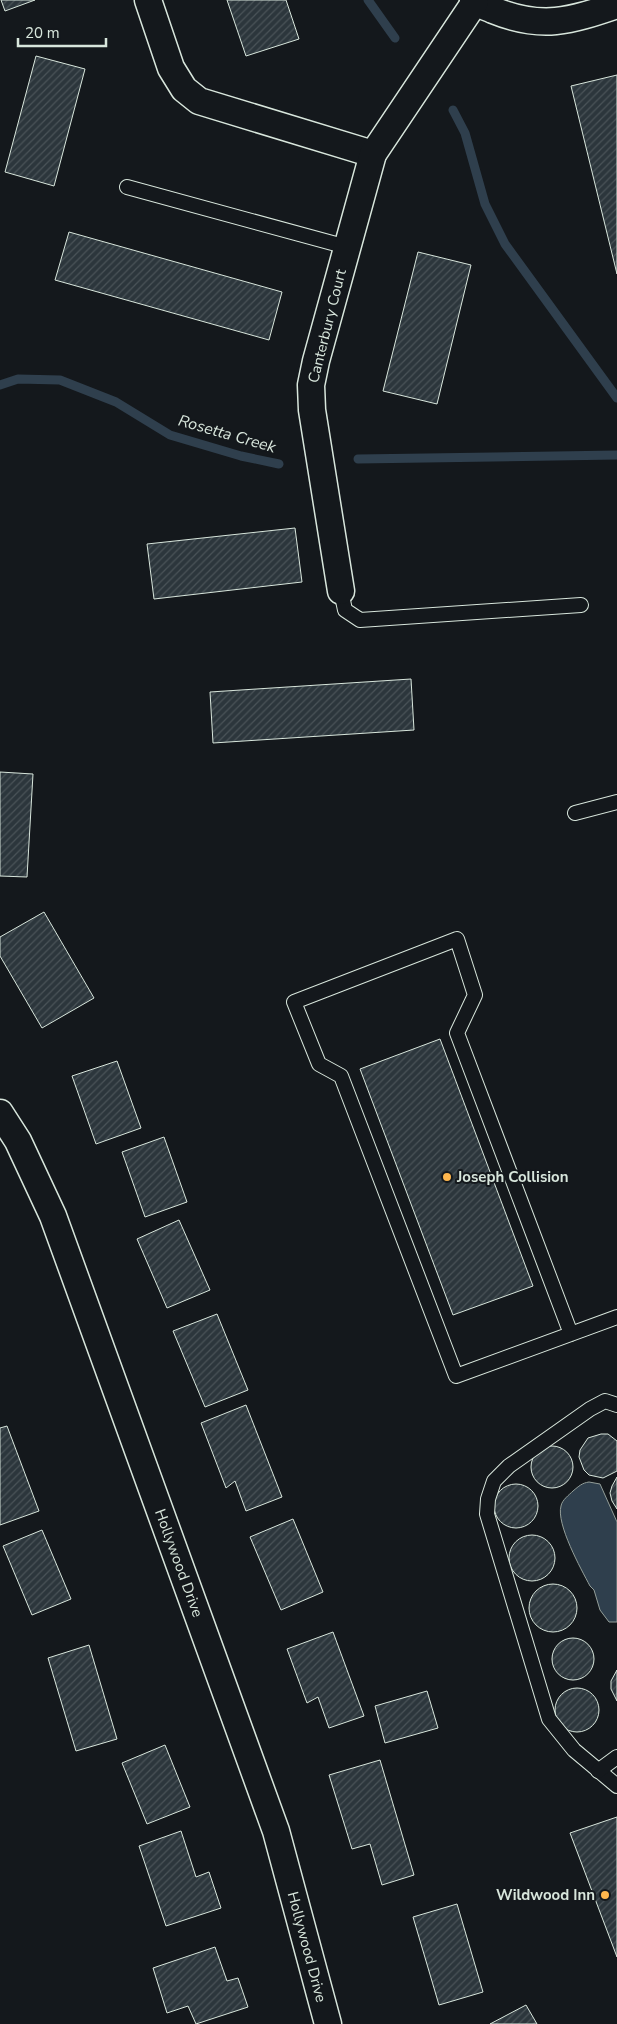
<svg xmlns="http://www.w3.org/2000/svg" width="617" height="2024" font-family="'Nunito Sans',sans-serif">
<defs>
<pattern id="building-hatch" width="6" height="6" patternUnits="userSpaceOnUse" patternTransform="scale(1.25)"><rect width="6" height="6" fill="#2c363c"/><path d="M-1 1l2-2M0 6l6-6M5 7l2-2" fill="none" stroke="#4a5358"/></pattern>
</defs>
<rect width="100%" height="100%" fill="#14181c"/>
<path fill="#2f3f4d" stroke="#939e99" d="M 589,1482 L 600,1484 L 617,1522 L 617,1622 L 609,1622 L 600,1610 L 594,1590 L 590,1586 C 581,1569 556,1524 561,1506 C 562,1500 569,1495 573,1491 C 579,1486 582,1483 589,1482 Z"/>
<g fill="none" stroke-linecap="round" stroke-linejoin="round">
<g stroke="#2f3f4d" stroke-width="9">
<polyline points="368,0 395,38"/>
<polyline points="453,110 465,133 485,204 505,244 617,398"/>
<polyline points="0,385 18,379 60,380 116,402 170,435 241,456 279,464"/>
<polyline points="358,459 617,455"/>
</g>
</g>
<g fill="url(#building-hatch)" stroke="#d8e6dc">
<polygon points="1,0 35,0 5,11"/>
<polygon points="227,0 286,0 299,39 246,56"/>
<polygon points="36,56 85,69 54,186 5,172"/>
<polygon points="617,75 617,274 571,86"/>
<polygon points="69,232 282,292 269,340 55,280"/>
<polygon points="418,252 471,265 437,404 383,391"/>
<polygon points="295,528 302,582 154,599 147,544"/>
<polygon points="411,679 414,730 213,743 210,692"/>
<polygon points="0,772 33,774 27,877 0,876"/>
<polygon points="44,912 94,998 42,1028 0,956 0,937"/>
<polygon points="440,1039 533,1286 453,1315 360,1069"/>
<polygon points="117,1061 141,1128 96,1144 72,1076"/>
<polygon points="164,1137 187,1202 145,1217 122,1152"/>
<polygon points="179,1220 210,1290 167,1308 137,1239"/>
<polygon points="217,1314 248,1390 205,1407 173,1331"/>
<polygon points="246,1405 282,1497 246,1511 235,1481 226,1488 201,1423"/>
<polygon points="7,1426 39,1511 0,1525 0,1428"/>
<polygon points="601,1434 608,1434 617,1441 617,1471 603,1478 589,1475 584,1470 579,1457 580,1450 588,1438"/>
<circle cx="552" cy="1467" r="21"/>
<polygon points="617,1477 617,1509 612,1501 610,1493 612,1486"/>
<circle cx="516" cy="1506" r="22"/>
<polygon points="293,1519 323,1592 281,1610 250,1537"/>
<polygon points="42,1530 71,1599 32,1615 3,1546"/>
<circle cx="532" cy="1558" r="23"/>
<circle cx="553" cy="1608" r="24"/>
<polygon points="333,1632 364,1716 329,1728 318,1697 307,1703 287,1649"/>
<circle cx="573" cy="1659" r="21"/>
<polygon points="89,1645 117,1739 76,1751 48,1658"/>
<polygon points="617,1670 617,1701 611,1689 611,1681"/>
<circle cx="577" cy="1710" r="22"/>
<polygon points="427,1691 438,1728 385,1743 375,1706"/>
<polygon points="165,1745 190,1807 147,1824 122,1763"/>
<polygon points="380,1760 414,1875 382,1885 370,1844 352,1849 329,1775"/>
<polygon points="617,1817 617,1957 570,1833"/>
<polygon points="181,1831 196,1877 209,1872 221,1908 166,1926 139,1846"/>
<polygon points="457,1904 483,1992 439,2005 413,1917"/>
<polygon points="215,1947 227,1981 238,1978 248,2007 196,2024 188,2006 167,2013 153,1968"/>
<polygon points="526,2005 537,2024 490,2024"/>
</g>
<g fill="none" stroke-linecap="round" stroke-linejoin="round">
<g stroke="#d8e6dc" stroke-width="16">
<g id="service">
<polyline points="127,187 347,247"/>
<polyline points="341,591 345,610 360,620 581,605"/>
<polyline points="575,813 617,802"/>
<polyline points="571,1334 457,1033 475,995 457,939 294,1002 319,1064 341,1076 456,1376 617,1317"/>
<polyline points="617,1405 605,1401 590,1409 509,1466 494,1481 488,1499 487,1514 549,1719 574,1750 617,1786"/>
<polyline points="598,1771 617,1757"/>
</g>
</g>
<g stroke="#d8e6dc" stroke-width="29">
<g id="minor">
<polyline points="148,0 171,68 184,89 199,101 373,154"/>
<path d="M 473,0 C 478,5 487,7 493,10 C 542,30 570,21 617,5"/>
<polyline points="341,591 312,410 311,385 316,361 373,154 475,2"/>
<polyline points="0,1113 18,1141 53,1216 276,1831 328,2024"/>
</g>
</g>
<use href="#service" stroke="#14181c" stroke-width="14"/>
<use href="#minor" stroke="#14181c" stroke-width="26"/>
</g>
<g fill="#ffb74d" stroke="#14181c" stroke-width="2">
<circle cx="447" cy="1177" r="5"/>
<circle cx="605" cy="1895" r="5"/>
</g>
<g text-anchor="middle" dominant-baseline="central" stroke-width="4" stroke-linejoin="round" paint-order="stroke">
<g font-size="15" fill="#d8e6dc" stroke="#14181c">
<text transform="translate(327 326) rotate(-76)">Canterbury Court</text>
<text transform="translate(179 1563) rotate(70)">Hollywood Drive</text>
<text transform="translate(307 1947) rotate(75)">Hollywood Drive</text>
</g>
<g font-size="15" font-weight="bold" fill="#d8e6dc" stroke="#14181c" text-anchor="start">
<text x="457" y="1177">Joseph Collision</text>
<text x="595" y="1895" text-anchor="end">Wildwood Inn</text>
</g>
<g font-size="16" font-style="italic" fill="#d8e6dc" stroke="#14181c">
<text transform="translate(227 434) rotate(16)">Rosetta Creek</text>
</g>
</g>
<path d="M18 38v8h88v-8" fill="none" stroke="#d8e6dc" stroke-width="2.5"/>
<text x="25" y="38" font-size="15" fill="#d8e6dc" stroke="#14181c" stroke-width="4" paint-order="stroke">20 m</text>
</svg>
